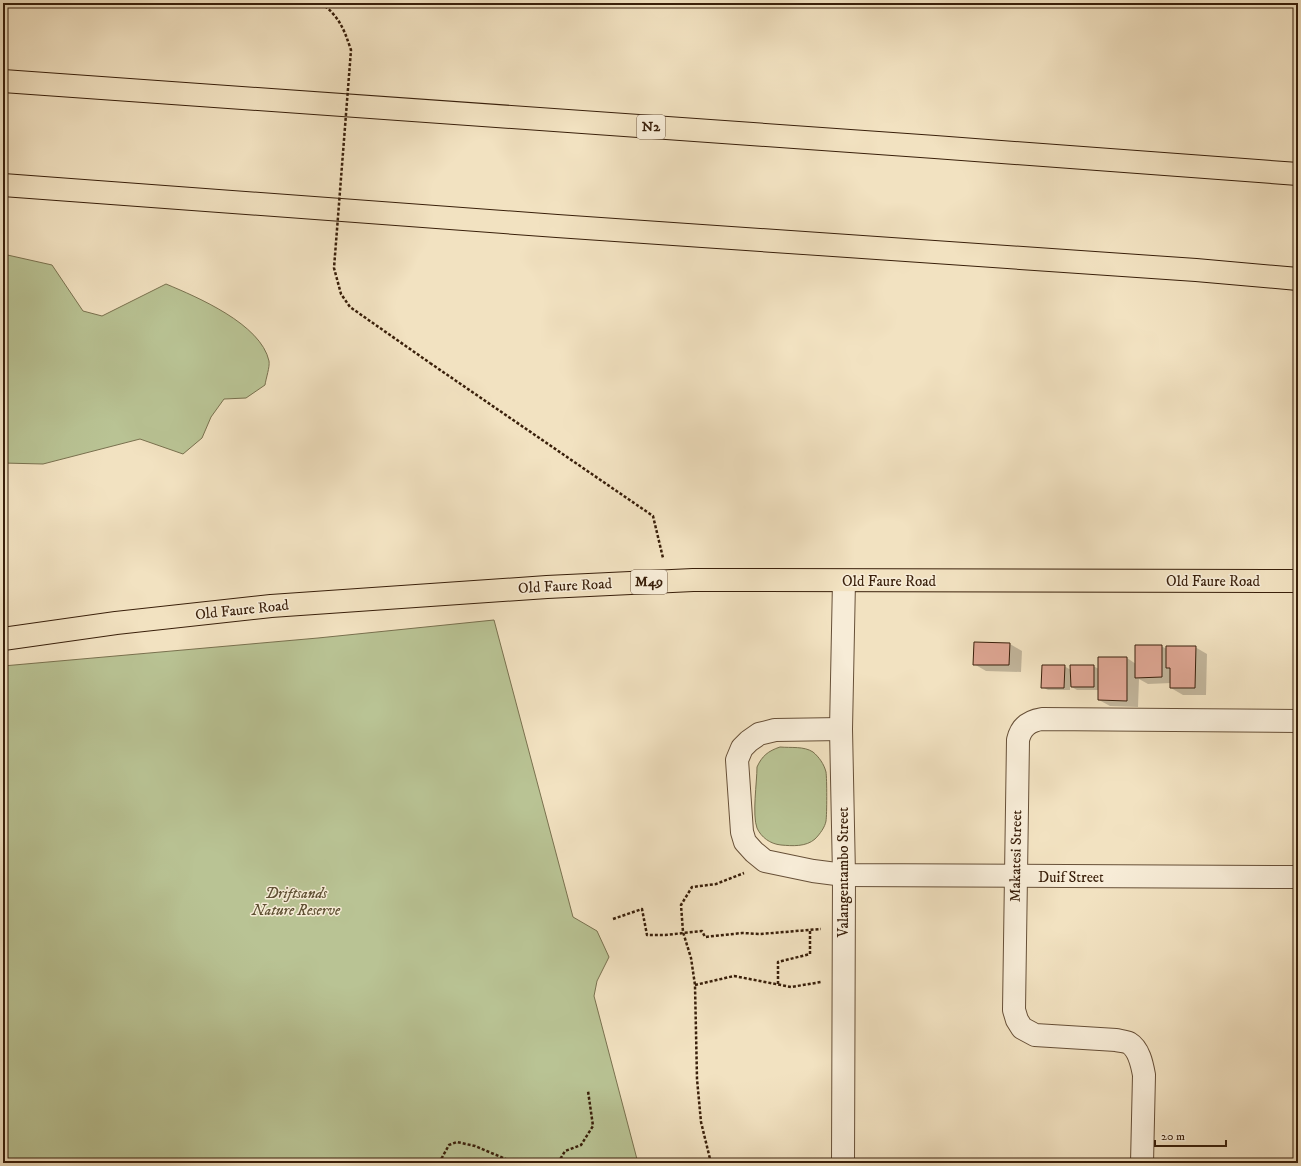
<svg xmlns="http://www.w3.org/2000/svg" width="1301" height="1166" font-family="'IM FELL DW Pica',serif">
<rect width="100%" height="100%" fill="#f2e2c1"/>
<filter id="stains"><feTurbulence type="fractalNoise" baseFrequency=".005" numOctaves="4"/><feColorMatrix values="0 0 0 0 .2 0 0 0 0 .09 0 0 0 0 .02 0 0 0 .5 -.17"/></filter>
<radialGradient id="worn" r=".72"><stop offset=".6" stop-color="#630" stop-opacity="0"/><stop offset="1" stop-color="#630" stop-opacity=".3"/></radialGradient>
<g fill="#b9c394" stroke="#79714f">
<path d="M 3,254 L 52,265 L 83,311 L 102,316 L 166,284 C 197,297 261,324 269,361 C 270,367 266,378 265,385 L 246,398 L 224,399 L 211,417 L 202,438 L 183,454 L 140,439 L 43,464 L 3,463 Z"/>
<polygon points="494,620 573,917 597,931 609,957 597,981 594,996 638,1163 3,1163 3,666 318,638"/>
<path d="M 780,747 C 791,748 804,746 813,752 C 819,757 824,764 826,772 C 827,779 827,814 826,821 C 825,827 820,834 815,839 C 806,847 792,846 781,845 C 770,844 761,837 757,828 C 752,815 757,782 757,767 C 762,756 768,751 780,747 Z"/>
</g>
<g fill="#0003">
<polygon points="1247,3 1263,3 1262,8 1252,7"/>
<polygon points="1271,3 1298,3 1298,7 1277,7"/>
<polygon points="1010,644 1022,651 1021,672 986,671 974,664"/>
<polygon points="1161,646 1167,649 1195,647 1207,654 1206,695 1183,695 1171,688 1171,683 1148,684 1139,679 1138,707 1110,706 1099,700 1099,690 1077,690 1070,686 1070,690 1048,690 1042,687 1064,666 1071,670 1093,666 1099,669 1099,658 1127,658 1136,664"/>
</g>
<g fill="#dea693" stroke="#391f0a">
<polygon points="1270,3 1294,3 1294,4"/>
<polygon points="974,642 1010,643 1009,665 973,665"/>
<polygon points="1135,645 1162,645 1162,677 1135,678"/>
<polygon points="1166,646 1196,646 1195,688 1170,688 1170,668 1166,668"/>
<polygon points="1098,657 1127,657 1127,701 1098,700"/>
<polygon points="1042,665 1065,665 1064,688 1041,688"/>
<polygon points="1070,665 1094,665 1094,687 1071,687"/>
</g>
<g fill="none" stroke-linecap="round" stroke-linejoin="round">
<g stroke="#675038" stroke-width="24">
<g id="minor">
<polyline points="841,729 775,730 759,734 749,741 742,748 737,760 742,832 745,842 754,852 765,861 813,871 844,875 1298,877"/>
<polyline points="843,1163 844,875 841,729 844,581"/>
<path d="M 1142,1163 L 1144,1075 C 1142,1064 1139,1049 1129,1043 C 1125,1041 1120,1041 1116,1040 L 1035,1035 L 1022,1028 L 1017,1020 L 1014,1010 L 1018,740 C 1021,727 1029,721 1042,719 L 1298,721"/>
</g>
</g>
<g stroke="#391f0a" stroke-width="24">
<polyline id="primary" points="3,639 116,623 271,606 547,587 693,580 1298,581"/>
</g>
<g stroke="#391f0a" stroke-width="24">
<g id="motorway">
<polyline points="3,81 935,147 1298,174"/>
<polyline points="3,185 557,226 1196,270 1298,279"/>
</g>
</g>
<g stroke="#391f0a" stroke-width="2.5" stroke-dasharray="3 2" stroke-linecap="butt">
<polyline points="135,6 136,3"/>
<polyline points="430,363 653,516 663,558"/>
<polyline points="613,919 642,909 647,935 665,935 702,931 705,937 742,933 760,934 821,929"/>
<polyline points="778,984 778,962 810,954 810,930"/>
<polyline points="695,985 734,976 791,987 821,982"/>
<polyline points="439,1163 449,1145 457,1142 475,1146 508,1160 527,1160 558,1162"/>
<polyline points="558,1163 565,1151 581,1145 593,1126 588,1091"/>
<polyline points="711,1163 701,1122 697,1079 695,985 691,958 683,932 681,905 692,887 716,884 744,873"/>
</g>
<use href="#minor" stroke="#f7ecd7" stroke-width="22"/>
<use href="#primary" stroke="#f2e2c1" stroke-width="22"/>
<use href="#motorway" stroke="#f2e2c1" stroke-width="22"/>
<path stroke="#391f0a" stroke-width="2.5" stroke-dasharray="3 2" stroke-linecap="butt" d="M 321,3 C 339,16 344,29 351,50 L 334,268 L 341,294 L 350,307 L 430,363"/>
</g>
<g text-anchor="middle" dominant-baseline="central" stroke-width="3" stroke-linejoin="round" paint-order="stroke">
<g fill="#f7ecd7" stroke="#725c48" stroke-width="1">
<rect x="637" y="115" width="28" height="24" rx="3"/>
<rect x="631" y="570" width="36" height="24" rx="3"/>
</g>
<g font-size="14" font-weight="bold" fill="#391f0a">
<text x="651" y="127">N2</text>
<text x="649" y="582">M49</text>
</g>
<g font-size="15" fill="#391f0a" stroke="#f7ecd7">
<text x="889" y="581">Old Faure Road</text>
<text x="1213" y="581">Old Faure Road</text>
<text transform="translate(565 586) rotate(-3)">Old Faure Road</text>
<text transform="translate(242 610) rotate(-6)">Old Faure Road</text>
<text transform="translate(1016 856) rotate(-89)">Makatesi Street</text>
<text transform="translate(843 872) rotate(-90)">Valangentambo Street</text>
<text x="1071" y="877">Duif Street</text>
</g>
<g font-size="15" font-style="italic" fill="#5f5033" stroke="#f7ecd7">
<text x="296" y="893">Driftsands<tspan x="296" dy="17">Nature Reserve</tspan></text>
</g>
</g>
<rect width="1301" height="1166" fill="none" stroke="#f2e2c1" stroke-width="16"/>
<rect x="4" y="4" width="1293" height="1158" fill="none" stroke="#391f0a" stroke-width="2"/>
<rect x="8" y="8" width="1285" height="1150" fill="none" stroke="#391f0a"/>
<path d="M1155 1140v6h71v-6" fill="none" stroke="#391f0a" stroke-width="2"/>
<text x="1161" y="1140" font-size="12" fill="#391f0a" stroke="#f7ecd7" stroke-width="3" paint-order="stroke">20 m</text>
<rect width="100%" height="100%" filter="url(#stains)"/>
<rect width="100%" height="100%" fill="url(#worn)"/>
</svg>
